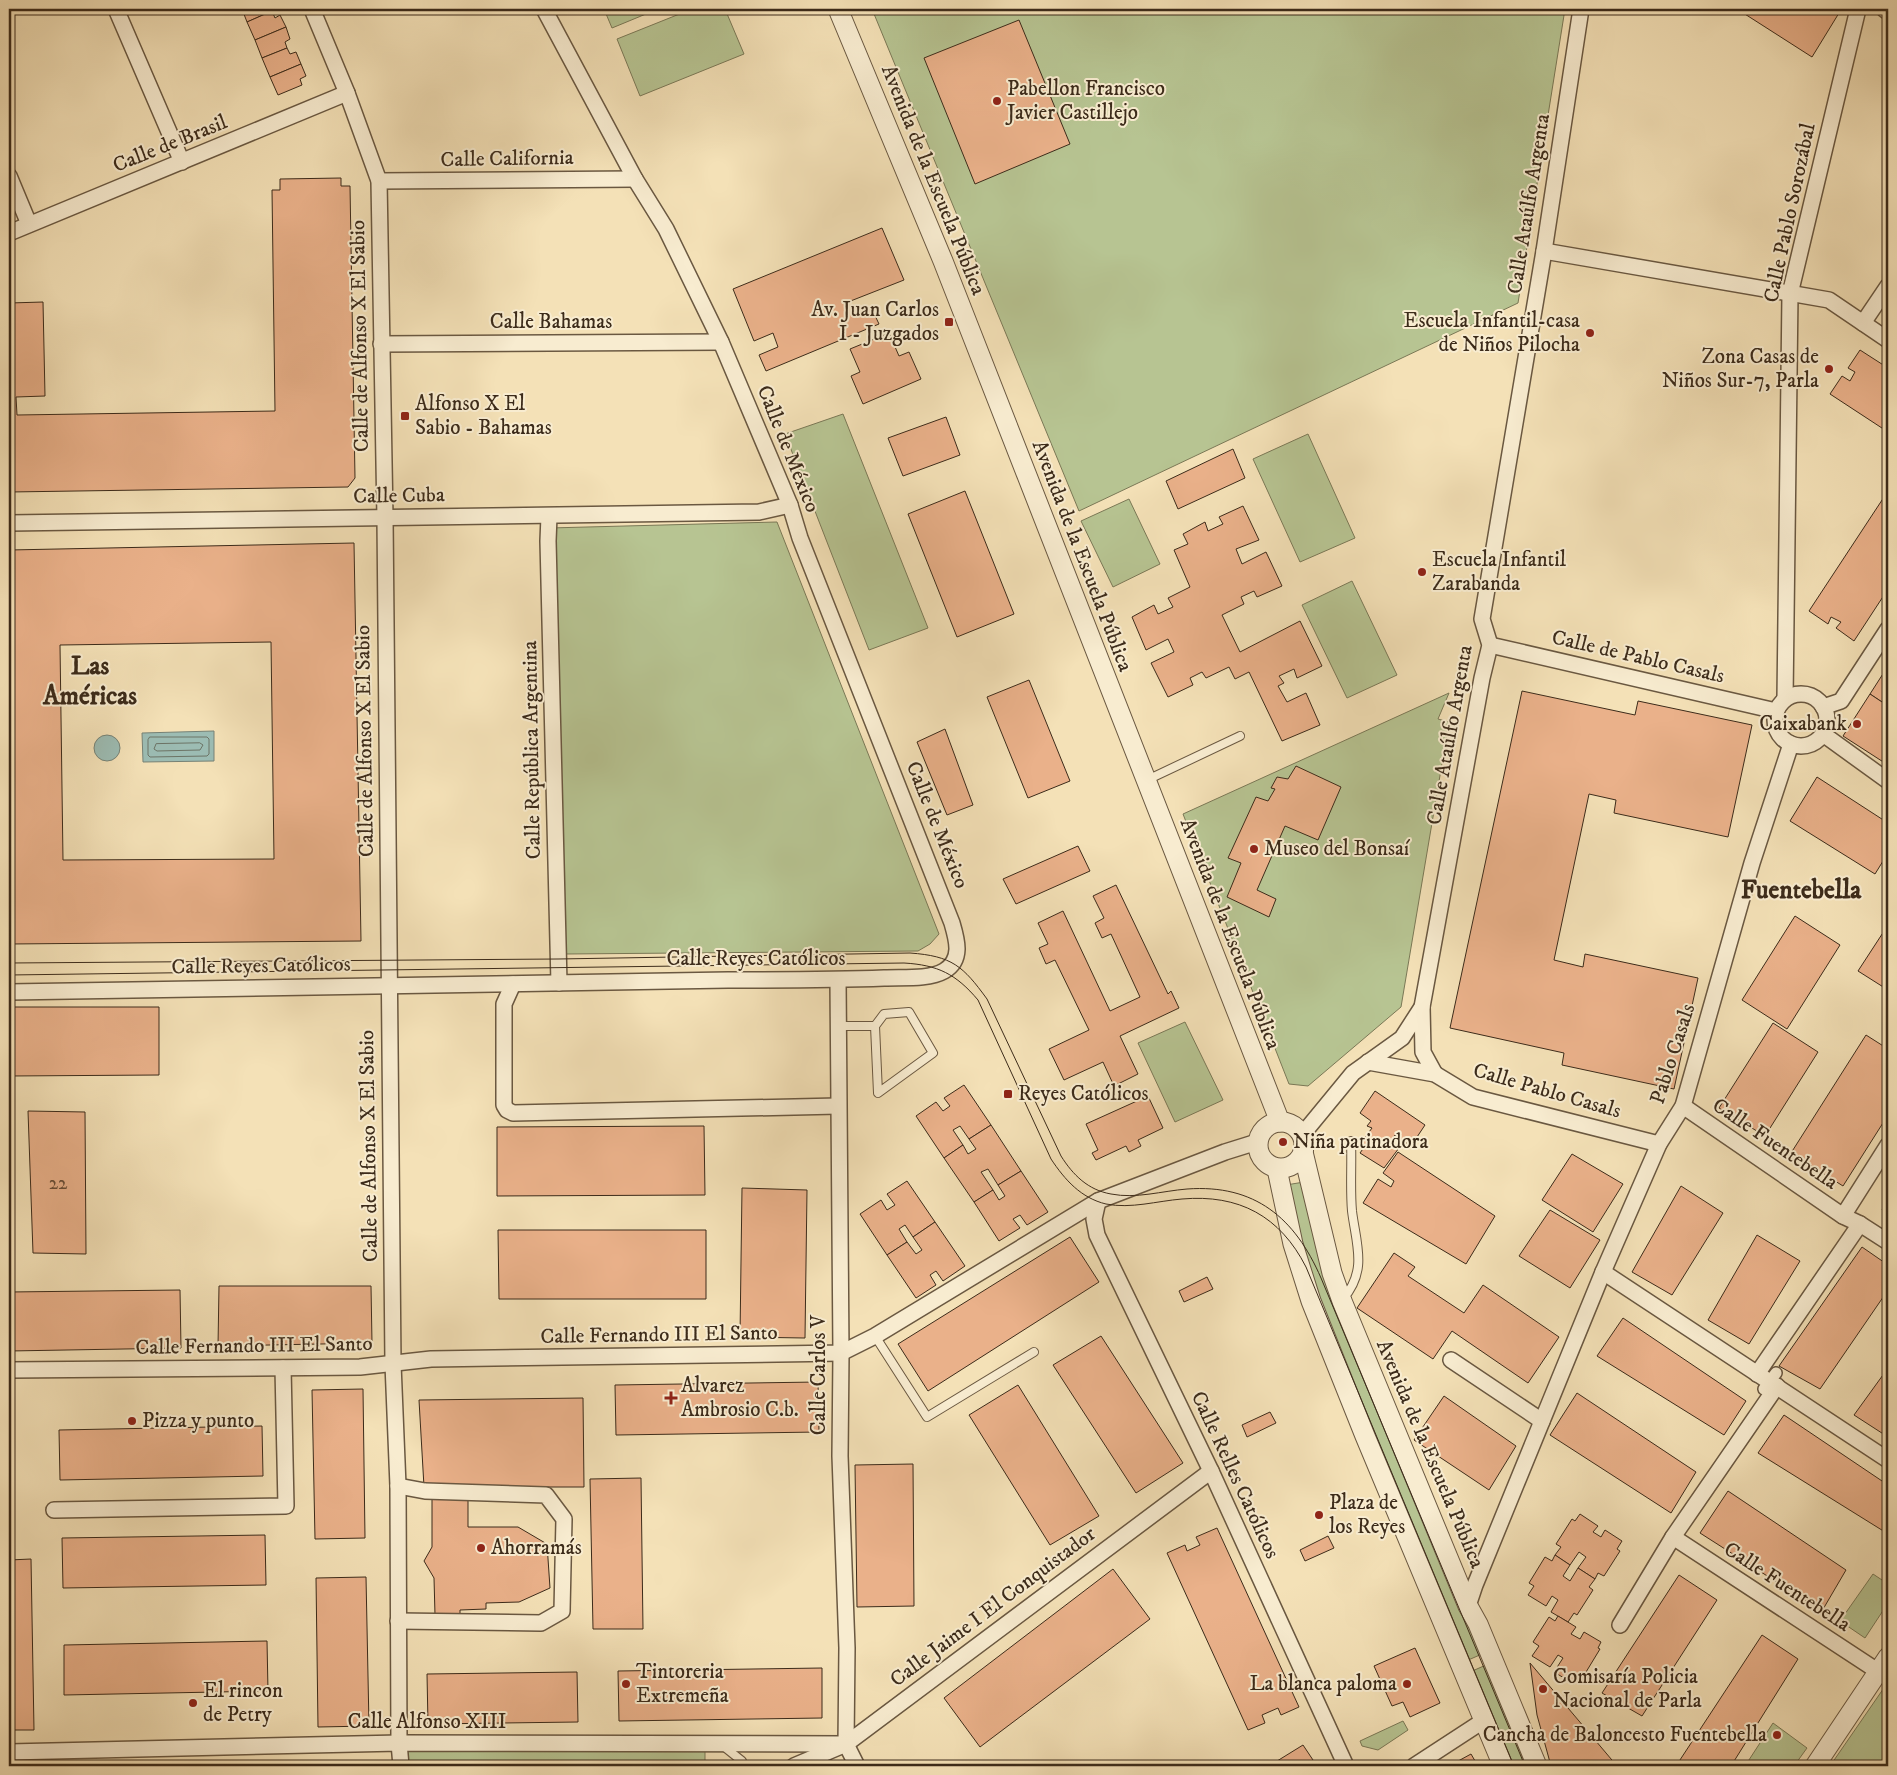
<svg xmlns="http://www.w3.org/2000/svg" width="1897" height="1775" font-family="'IM FELL DW Pica',serif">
<rect width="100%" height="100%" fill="#f4e1b7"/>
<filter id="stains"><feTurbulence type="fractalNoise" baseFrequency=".004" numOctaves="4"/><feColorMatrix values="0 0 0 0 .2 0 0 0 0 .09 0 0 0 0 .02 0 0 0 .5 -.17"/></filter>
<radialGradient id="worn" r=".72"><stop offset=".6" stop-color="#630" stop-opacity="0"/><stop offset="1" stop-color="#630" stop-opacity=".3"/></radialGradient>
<g fill="#b7c492" stroke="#7a7856">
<polygon points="604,9 658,9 612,28"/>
<polygon points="692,9 725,9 744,54 640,96 617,39"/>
<polygon points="872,9 1565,9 1518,303 1079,511"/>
<polygon points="843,414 928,628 869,650 785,434"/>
<polygon points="1308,434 1355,538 1300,562 1253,459"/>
<polygon points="1129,499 1160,564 1113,587 1081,521"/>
<polygon points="777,522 939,934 930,944 918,951 566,954 549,528"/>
<polygon points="1352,581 1397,675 1347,698 1302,605"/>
<polygon points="1449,693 1438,719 1449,722 1401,1007 1308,1086 1289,1084 1183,814"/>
<polygon points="1185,1022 1223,1100 1175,1122 1138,1043"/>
<polygon points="1304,1182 1482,1654 1466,1661 1312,1290 1286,1185"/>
<polygon points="1873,1574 1888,1584 1888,1603 1865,1638 1840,1621"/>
<polygon points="1486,1665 1530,1766 1511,1766 1470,1672"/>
<polygon points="1888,1682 1888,1766 1830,1766"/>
<polygon points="1403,1721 1408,1730 1378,1750 1362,1746 1360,1741"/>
<polygon points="1773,1723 1807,1748 1794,1766 1745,1766"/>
<polygon points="404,1751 705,1751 705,1766 407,1766"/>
</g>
<g fill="#9cbcb3" stroke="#768276">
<polygon points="214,731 214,761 143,762 142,733"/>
<circle cx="107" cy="748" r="13"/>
</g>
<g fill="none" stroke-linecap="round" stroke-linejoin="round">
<g stroke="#6c7466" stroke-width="1">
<polygon points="150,737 207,737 209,739 209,754 207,756 150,757 148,755 148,740"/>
<polygon points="200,743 203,745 200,750 157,751 154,749 156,744"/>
</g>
</g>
<g fill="#eab18a" stroke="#3c2b1a" fill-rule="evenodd">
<polygon points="242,9 271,9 272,11 247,22"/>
<polygon points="1737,9 1833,9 1839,13 1812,57"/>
<polygon points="272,11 275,18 280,15 286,27 255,40 247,22"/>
<polygon points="1019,20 1070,144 975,184 924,58"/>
<polygon points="286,27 290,39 285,42 287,48 262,58 255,40"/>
<polygon points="287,48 290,54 296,52 301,64 270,77 262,58"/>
<polygon points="301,64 306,76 300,79 302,85 278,95 270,77"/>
<polygon points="341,178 341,186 350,186 355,478 348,487 9,492 9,303 43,302 45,396 16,397 17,415 275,411 272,190 280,190 280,179"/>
<polygon points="882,228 904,280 848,302 853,314 871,307 879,324 766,371 759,355 778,347 773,333 754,341 733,289"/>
<polygon points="889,333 899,356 909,352 921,379 863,404 851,376 860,372 850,349"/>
<polygon points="1860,350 1888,368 1888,432 1830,394 1842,376 1850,381 1855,372 1848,368"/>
<polygon points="946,417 960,455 903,476 888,438"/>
<polygon points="1233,449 1245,478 1178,509 1166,481"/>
<polygon points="965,491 1014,614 957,637 908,514"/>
<polygon points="1888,491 1888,589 1854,641 1836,628 1841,622 1831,617 1828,624 1809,611"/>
<polygon points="1243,506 1259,540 1236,549 1242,564 1266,552 1282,586 1257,597 1254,591 1241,597 1244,604 1222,615 1240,652 1300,621 1322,666 1297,678 1294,669 1279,676 1284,683 1278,686 1287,702 1306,693 1320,725 1282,741 1249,672 1235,679 1229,667 1206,678 1202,672 1190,678 1193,685 1168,697 1151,663 1174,652 1168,639 1146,650 1132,617 1154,605 1158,614 1173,607 1168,598 1190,587 1174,550 1188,544 1183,534 1205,522 1208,531 1223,524 1219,517"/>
<path d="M 354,543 L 361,941 L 9,944 L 9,550 ZM 271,642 L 274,859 L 63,860 L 60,645 Z"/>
<polygon points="1888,666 1888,706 1870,694"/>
<polygon points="1029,680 1070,781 1028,798 987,697"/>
<polygon points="1522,691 1635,715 1638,701 1752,725 1728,837 1614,813 1616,800 1589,794 1554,960 1583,967 1585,954 1698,978 1674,1089 1562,1065 1564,1053 1450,1028"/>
<polygon points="1870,694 1888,706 1888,765 1843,736"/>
<polygon points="945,729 973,805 947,815 917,742"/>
<polygon points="1296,766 1341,787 1318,840 1285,826 1257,890 1276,899 1269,917 1227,897 1241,863 1228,858 1256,797 1268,801 1275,789 1271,788 1277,777 1288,779"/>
<polygon points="1817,777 1888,823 1888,853 1875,874 1790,821"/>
<polygon points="1078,846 1090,871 1016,904 1003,879"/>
<polygon points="1116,885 1168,994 1171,991 1179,1008 1120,1036 1138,1074 1114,1086 1103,1062 1064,1080 1049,1049 1089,1030 1055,960 1046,964 1039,948 1048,944 1038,923 1063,911 1110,1011 1140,997 1111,934 1102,938 1095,923 1104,918 1093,896"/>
<polygon points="1795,916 1840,945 1787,1029 1742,1000"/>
<polygon points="1888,925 1888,990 1858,971"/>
<polygon points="9,1007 159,1007 159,1075 9,1076"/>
<polygon points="1773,1023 1818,1052 1765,1136 1719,1108"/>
<polygon points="1866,1035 1888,1049 1888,1115 1843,1186 1791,1153"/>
<polygon points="964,1085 991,1125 969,1139 960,1126 953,1130 963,1145 944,1158 916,1116 936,1102 943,1111 950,1106 944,1098"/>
<polygon points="1375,1091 1425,1125 1411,1146 1395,1135 1391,1142 1399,1148 1384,1168 1360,1153 1365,1146 1361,1143 1372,1128 1367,1126 1371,1121 1360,1113"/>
<polygon points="1148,1096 1163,1128 1138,1140 1141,1146 1129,1152 1126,1146 1096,1160 1092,1153 1098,1150 1086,1124"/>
<polygon points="28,1111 85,1112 86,1254 33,1253"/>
<polygon points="991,1125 1021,1171 998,1185 988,1169 981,1172 993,1190 974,1202 944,1158 963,1145 968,1154 976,1149 969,1139"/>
<polygon points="704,1126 705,1195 497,1196 497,1127"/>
<polygon points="1398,1152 1495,1216 1466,1264 1363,1203 1378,1179 1391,1187 1394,1181 1383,1173"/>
<polygon points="1572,1154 1623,1184 1593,1232 1542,1200"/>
<polygon points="1021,1171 1048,1212 1027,1225 1020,1215 1013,1219 1020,1228 999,1241 974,1202 993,1190 999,1200 1005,1196 998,1185"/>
<polygon points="907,1181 935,1222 913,1237 905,1225 899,1229 907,1242 887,1255 860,1214 881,1200 887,1210 895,1205 887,1194"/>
<polygon points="1681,1186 1723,1213 1672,1295 1632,1272"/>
<polygon points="742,1188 807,1190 805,1338 740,1337"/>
<polygon points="1888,1200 1888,1214 1882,1210"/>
<polygon points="1550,1210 1600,1240 1570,1288 1519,1256"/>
<polygon points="935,1222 965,1266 943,1281 936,1271 930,1275 936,1285 916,1298 887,1255 907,1242 916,1254 922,1250 913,1237"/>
<polygon points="498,1230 706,1230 706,1299 499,1299"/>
<polygon points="1757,1235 1800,1261 1749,1344 1708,1320"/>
<polygon points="1070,1237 1099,1282 928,1391 898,1344"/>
<polygon points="1862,1247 1888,1265 1888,1290 1820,1389 1779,1366"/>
<polygon points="1394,1253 1415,1267 1408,1276 1464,1313 1483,1285 1559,1337 1528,1383 1452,1331 1433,1359 1357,1308"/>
<polygon points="1207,1277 1213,1289 1184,1302 1179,1291"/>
<polygon points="219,1286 371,1286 372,1343 218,1346"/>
<polygon points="180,1290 181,1348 9,1351 9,1292"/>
<polygon points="1623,1318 1746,1401 1724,1435 1597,1356"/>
<polygon points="1101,1336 1183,1463 1136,1493 1053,1365"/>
<polygon points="1888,1368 1888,1437 1854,1415"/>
<polygon points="818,1382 819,1432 616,1435 615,1385"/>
<polygon points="1018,1385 1099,1516 1050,1545 969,1415"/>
<polygon points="363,1389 365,1538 315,1539 312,1390"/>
<polygon points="1577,1393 1696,1472 1671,1513 1550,1435"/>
<polygon points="1444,1396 1516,1446 1489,1490 1414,1440"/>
<polygon points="583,1398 584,1487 424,1487 419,1400"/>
<polygon points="1270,1412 1276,1423 1247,1437 1242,1425"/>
<polygon points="1784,1415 1888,1485 1888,1527 1885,1532 1758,1453"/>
<polygon points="262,1426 263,1476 60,1480 59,1430"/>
<polygon points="913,1464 914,1606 857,1607 855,1465"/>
<polygon points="641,1478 643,1629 593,1629 590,1479"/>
<polygon points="1728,1491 1846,1570 1822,1611 1700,1533"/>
<polygon points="432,1498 468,1498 468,1527 518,1527 547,1544 550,1588 519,1602 486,1603 486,1609 460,1610 460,1615 435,1615 434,1578 424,1561 432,1547"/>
<polygon points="1580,1514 1598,1526 1593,1532 1601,1537 1605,1530 1622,1541 1617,1549 1620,1551 1604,1576 1598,1573 1595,1579 1578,1568 1586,1557 1579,1552 1570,1565 1555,1555 1561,1547 1556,1544 1572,1519 1575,1521"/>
<polygon points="1217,1528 1299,1707 1281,1715 1278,1708 1262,1715 1265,1723 1248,1730 1167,1553 1185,1545 1187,1551 1200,1545 1196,1537"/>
<polygon points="265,1535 266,1585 63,1588 62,1538"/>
<polygon points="1328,1536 1334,1548 1305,1561 1300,1550"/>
<polygon points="1555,1555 1570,1565 1563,1576 1570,1581 1578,1568 1595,1579 1589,1587 1593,1590 1577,1615 1574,1613 1568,1622 1551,1612 1558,1600 1552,1596 1546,1606 1528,1595 1534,1586 1529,1583 1545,1557 1552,1561"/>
<polygon points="31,1559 34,1730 9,1730 9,1560"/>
<polygon points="1113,1569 1150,1619 980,1747 944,1698"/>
<polygon points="1679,1575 1717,1600 1642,1716 1602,1693"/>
<polygon points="366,1577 369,1726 318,1727 316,1578"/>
<polygon points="1558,1616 1576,1627 1571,1634 1580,1639 1584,1632 1601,1642 1598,1648 1600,1649 1583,1677 1579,1675 1574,1684 1554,1672 1563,1658 1558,1655 1550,1667 1532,1656 1539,1646 1533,1642 1549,1617 1555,1621"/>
<polygon points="1762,1635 1798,1659 1731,1766 1676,1766"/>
<polygon points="267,1641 268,1691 64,1695 64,1645"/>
<polygon points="1415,1648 1440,1703 1410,1717 1403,1702 1392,1706 1374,1666"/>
<polygon points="1530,1663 1617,1766 1551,1766 1537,1715"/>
<polygon points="822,1668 822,1718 619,1721 618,1671"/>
<polygon points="577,1672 578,1722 428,1724 427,1674"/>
<polygon points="1303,1745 1317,1766 1269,1766"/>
<polygon points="1471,1754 1478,1766 1449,1766"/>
<polygon points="828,1755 835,1766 811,1766"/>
<polygon points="1040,1761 1043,1766 1032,1766"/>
</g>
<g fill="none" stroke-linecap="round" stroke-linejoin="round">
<g stroke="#6a5841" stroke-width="10">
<g id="service">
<polyline points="1147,780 1240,736"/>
<polyline points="838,1026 875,1026 884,1014 909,1012 933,1053 878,1093 875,1026"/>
<path d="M 1343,1299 C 1368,1270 1356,1244 1352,1211 C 1350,1188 1352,1164 1351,1141"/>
<polyline points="875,1336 927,1417 1034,1352"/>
<polyline points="722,1745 742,1761 742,1766"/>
</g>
</g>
<g stroke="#6a5841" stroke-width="14">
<polyline id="pedestrian" points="1764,1389 1776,1373"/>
</g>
<g stroke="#6a5841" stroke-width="18">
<g id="minor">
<polyline points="116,9 182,162"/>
<polyline points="312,9 347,93 379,181 385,518 393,1364 398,1486 399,1743 401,1766"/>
<polyline points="1884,9 1888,12"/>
<polyline points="9,176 29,224"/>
<polyline points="379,181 635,179"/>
<polyline points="9,233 347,93"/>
<polyline points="1544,251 1829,300 1888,340"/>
<polyline points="1863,323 1888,286"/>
<polyline points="381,344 721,342"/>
<polyline points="549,516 548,541 559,983"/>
<polyline points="9,523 759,512 790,505"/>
<polyline points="1490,645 1776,711"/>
<circle cx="1801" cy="720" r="26"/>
<polyline points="1785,699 1790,294 1858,9"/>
<polyline points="1823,707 1841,701 1888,629"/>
<polyline points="1823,734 1888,781"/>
<polyline points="838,980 841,1353 840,1456 847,1648 846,1744 857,1766"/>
<polyline points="513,984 504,1004 504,1105 507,1110 513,1113 838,1106"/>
<path d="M 9,992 L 728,980 C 780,980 832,980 884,978 C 902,977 928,980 944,971 C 963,960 957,940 952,923 L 800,538 L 790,505 L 721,342 L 666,229 L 635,179 L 544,9"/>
<polyline points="1422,1007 1423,1052 1435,1074"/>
<polyline points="1368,1062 1435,1074 1473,1097 1659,1144"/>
<polyline points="1683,1106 1843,1216 1860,1224 1888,1242"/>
<polyline points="1302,1135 1353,1073 1402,1038 1422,1007 1482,678 1490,645 1482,619 1544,251 1581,9"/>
<polyline points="1098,1201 1094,1219 1097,1235 1211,1471 1346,1766"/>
<polyline points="1843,1216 1888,1145"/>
<polyline points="1603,1272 1888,1460"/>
<polyline points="1451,1360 1542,1421"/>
<polyline points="9,1370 360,1367 431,1359 841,1353 875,1336 1098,1201 1225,1152 1257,1142"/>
<polyline points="1757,1374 1860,1224"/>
<polyline points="398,1486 425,1491 546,1495 564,1519 562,1611 541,1623 398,1621"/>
<polyline points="54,1510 286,1506 283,1368"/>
<polyline points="1673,1537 1879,1672"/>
<polyline points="1468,1606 1475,1585 1603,1272 1659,1144 1683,1106 1752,863 1791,744"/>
<polyline points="1620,1625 1673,1537 1777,1386"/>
<polyline points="9,1752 399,1743 846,1744"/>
<polyline points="794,1766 846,1744 1211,1471"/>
<polyline points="1414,1766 1483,1721"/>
</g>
</g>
<g stroke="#6a5841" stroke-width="21">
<g id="tertiary">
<polyline points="838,9 943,261 1280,1122"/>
<circle cx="1281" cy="1145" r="23"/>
<polyline points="1303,1152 1332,1273 1342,1301 1468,1606 1478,1624 1537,1766"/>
<polyline points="1277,1169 1293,1244 1311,1301 1365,1436 1503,1766"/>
<polyline points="1815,1766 1888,1657"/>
</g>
</g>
<use href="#service" stroke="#f8ecd0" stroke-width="8"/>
<use href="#pedestrian" stroke="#f8ecd0" stroke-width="11"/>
<use href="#minor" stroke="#f8ecd0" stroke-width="15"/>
<use href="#tertiary" stroke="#f8ecd0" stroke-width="19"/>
<g stroke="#3c2b1a" stroke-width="1">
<path d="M 9,963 L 558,959 L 910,953 C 952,956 963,966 987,999 L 1061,1156 C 1073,1175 1088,1190 1111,1194 C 1136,1199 1162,1191 1187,1189 C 1255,1184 1295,1218 1321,1278 L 1525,1766"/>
<path d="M 9,975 L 904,963 C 938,965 956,974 978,1000 L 1051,1159 C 1065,1180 1081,1198 1106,1204 C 1131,1209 1157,1201 1182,1199 C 1239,1194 1280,1216 1306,1267 L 1514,1766"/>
</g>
</g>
<g fill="#8f2418" stroke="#f8ecd0" stroke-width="2">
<circle cx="997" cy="101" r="5"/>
<rect x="944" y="317" width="10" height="10" rx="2.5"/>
<circle cx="1590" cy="333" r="5"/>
<circle cx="1829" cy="369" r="5"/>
<rect x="400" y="411" width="10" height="10" rx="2.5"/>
<circle cx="1422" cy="572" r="5"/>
<circle cx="1857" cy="724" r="5"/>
<circle cx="1254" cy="849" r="5"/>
<rect x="1003" y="1089" width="10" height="10" rx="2.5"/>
<circle cx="1283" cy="1142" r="5"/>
<path d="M668.5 1390.5h5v5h5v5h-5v5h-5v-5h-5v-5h5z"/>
<circle cx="132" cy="1421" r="5"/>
<circle cx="1319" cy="1515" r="5"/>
<circle cx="481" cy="1548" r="5"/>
<circle cx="626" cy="1684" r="5"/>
<circle cx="1407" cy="1684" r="5"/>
<circle cx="1543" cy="1689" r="5"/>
<circle cx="193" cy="1703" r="5"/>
<circle cx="1777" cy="1735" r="5"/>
</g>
<g text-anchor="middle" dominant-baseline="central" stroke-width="4" stroke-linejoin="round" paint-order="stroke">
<g font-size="19" fill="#684c36">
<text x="58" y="1183">22</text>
</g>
<g font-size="21" fill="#3c2b1a" stroke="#f8ecd0" text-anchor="start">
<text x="1007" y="89">Pabellon Francisco<tspan x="1007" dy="24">Javier Castillejo</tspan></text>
<text x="939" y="310" text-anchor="end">Av. Juan Carlos<tspan x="939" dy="24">I - Juzgados</tspan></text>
<text x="1580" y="321" text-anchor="end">Escuela Infantil-casa<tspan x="1580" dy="24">de Niños Pilocha</tspan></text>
<text x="1819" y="357" text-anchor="end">Zona Casas de<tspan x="1819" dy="24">Niños Sur-7, Parla</tspan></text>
<text x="415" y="404">Alfonso X El<tspan x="415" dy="24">Sabio - Bahamas</tspan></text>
<text x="1432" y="560">Escuela Infantil<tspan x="1432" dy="24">Zarabanda</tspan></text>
<text x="1847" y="724" text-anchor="end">Caixabank</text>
<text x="1264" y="849">Museo del Bonsaí</text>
<text x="1018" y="1094">Reyes Católicos</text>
<text x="1293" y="1142">Niña patinadora</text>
<text x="681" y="1386">Alvarez<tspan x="681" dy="24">Ambrosio C.b.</tspan></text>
<text x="142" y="1421">Pizza y punto</text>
<text x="1329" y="1503">Plaza de<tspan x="1329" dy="24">los Reyes</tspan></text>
<text x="491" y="1548">Ahorramás</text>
<text x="636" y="1672">Tintoreria<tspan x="636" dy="24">Extremeña</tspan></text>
<text x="1553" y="1677">Comisaría Policia<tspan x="1553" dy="24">Nacional de Parla</tspan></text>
<text x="1397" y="1684" text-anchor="end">La blanca paloma</text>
<text x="203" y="1691">El rincon<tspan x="203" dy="24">de Petry</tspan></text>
<text x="1767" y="1735" text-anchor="end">Cancha de Baloncesto Fuentebella</text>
</g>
<g font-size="21" fill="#3c2b1a" stroke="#f8ecd0">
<text transform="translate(170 144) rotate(-22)">Calle de Brasil</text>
<text transform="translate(507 159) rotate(-1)">Calle California</text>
<text transform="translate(933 180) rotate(68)">Avenida de la Escuela Pública</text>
<text transform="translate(1529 204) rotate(-81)">Calle Ataúlfo Argenta</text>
<text transform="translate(1790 213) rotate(-78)">Calle Pablo Sorozábal</text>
<text x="551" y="322">Calle Bahamas</text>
<text transform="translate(360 336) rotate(-91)">Calle de Alfonso X El Sabio</text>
<text transform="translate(788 449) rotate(68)">Calle de México</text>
<text transform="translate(399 496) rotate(-1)">Calle Cuba</text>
<text transform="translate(1082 556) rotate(69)">Avenida de la Escuela Pública</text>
<text transform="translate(1638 657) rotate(13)">Calle de Pablo Casals</text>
<text transform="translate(1450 735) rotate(-80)">Calle Ataúlfo Argenta</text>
<text transform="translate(365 741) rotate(-91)">Calle de Alfonso X El Sabio</text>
<text transform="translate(532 750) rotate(-91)">Calle República Argentina</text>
<text transform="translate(937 825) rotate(68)">Calle de México</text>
<text transform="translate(1230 934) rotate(69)">Avenida de la Escuela Pública</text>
<text x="756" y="959">Calle Reyes Católicos</text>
<text transform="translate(261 966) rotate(-1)">Calle Reyes Católicos</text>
<text transform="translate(1673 1054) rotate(-72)">Pablo Casals</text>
<text transform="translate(1547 1091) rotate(16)">Calle Pablo Casals</text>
<text transform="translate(1775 1144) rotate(34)">Calle Fuentebella</text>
<text transform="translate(369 1146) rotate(-91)">Calle de Alfonso X El Sabio</text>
<text transform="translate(659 1335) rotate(-1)">Calle Fernando III El Santo</text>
<text transform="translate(254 1346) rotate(-1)">Calle Fernando III El Santo</text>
<text transform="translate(819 1375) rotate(-90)">Calle Carlos V</text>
<text transform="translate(1430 1454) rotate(67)">Avenida de la Escuela Pública</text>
<text transform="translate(1235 1475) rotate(65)">Calle Relles Católicos</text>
<text transform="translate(1787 1587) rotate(33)">Calle Fuentebella</text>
<text transform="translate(993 1607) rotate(-37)">Calle Jaime I El Conquistador</text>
<text x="427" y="1722">Calle Alfonso XIII</text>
</g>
<g font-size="26" font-weight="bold" fill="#3c2b1a" stroke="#f8ecd0">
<text x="90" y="666">Las<tspan x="90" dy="30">Américas</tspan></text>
<text x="1801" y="890">Fuentebella</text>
</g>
</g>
<rect width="1897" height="1775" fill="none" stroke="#f4e1b7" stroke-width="30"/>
<rect x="10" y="10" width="1877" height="1755" fill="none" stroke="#3c2b1a" stroke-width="2.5"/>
<rect x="15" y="15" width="1867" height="1745" fill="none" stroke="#3c2b1a"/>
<rect width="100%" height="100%" filter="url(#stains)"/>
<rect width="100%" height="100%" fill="url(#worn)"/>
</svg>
